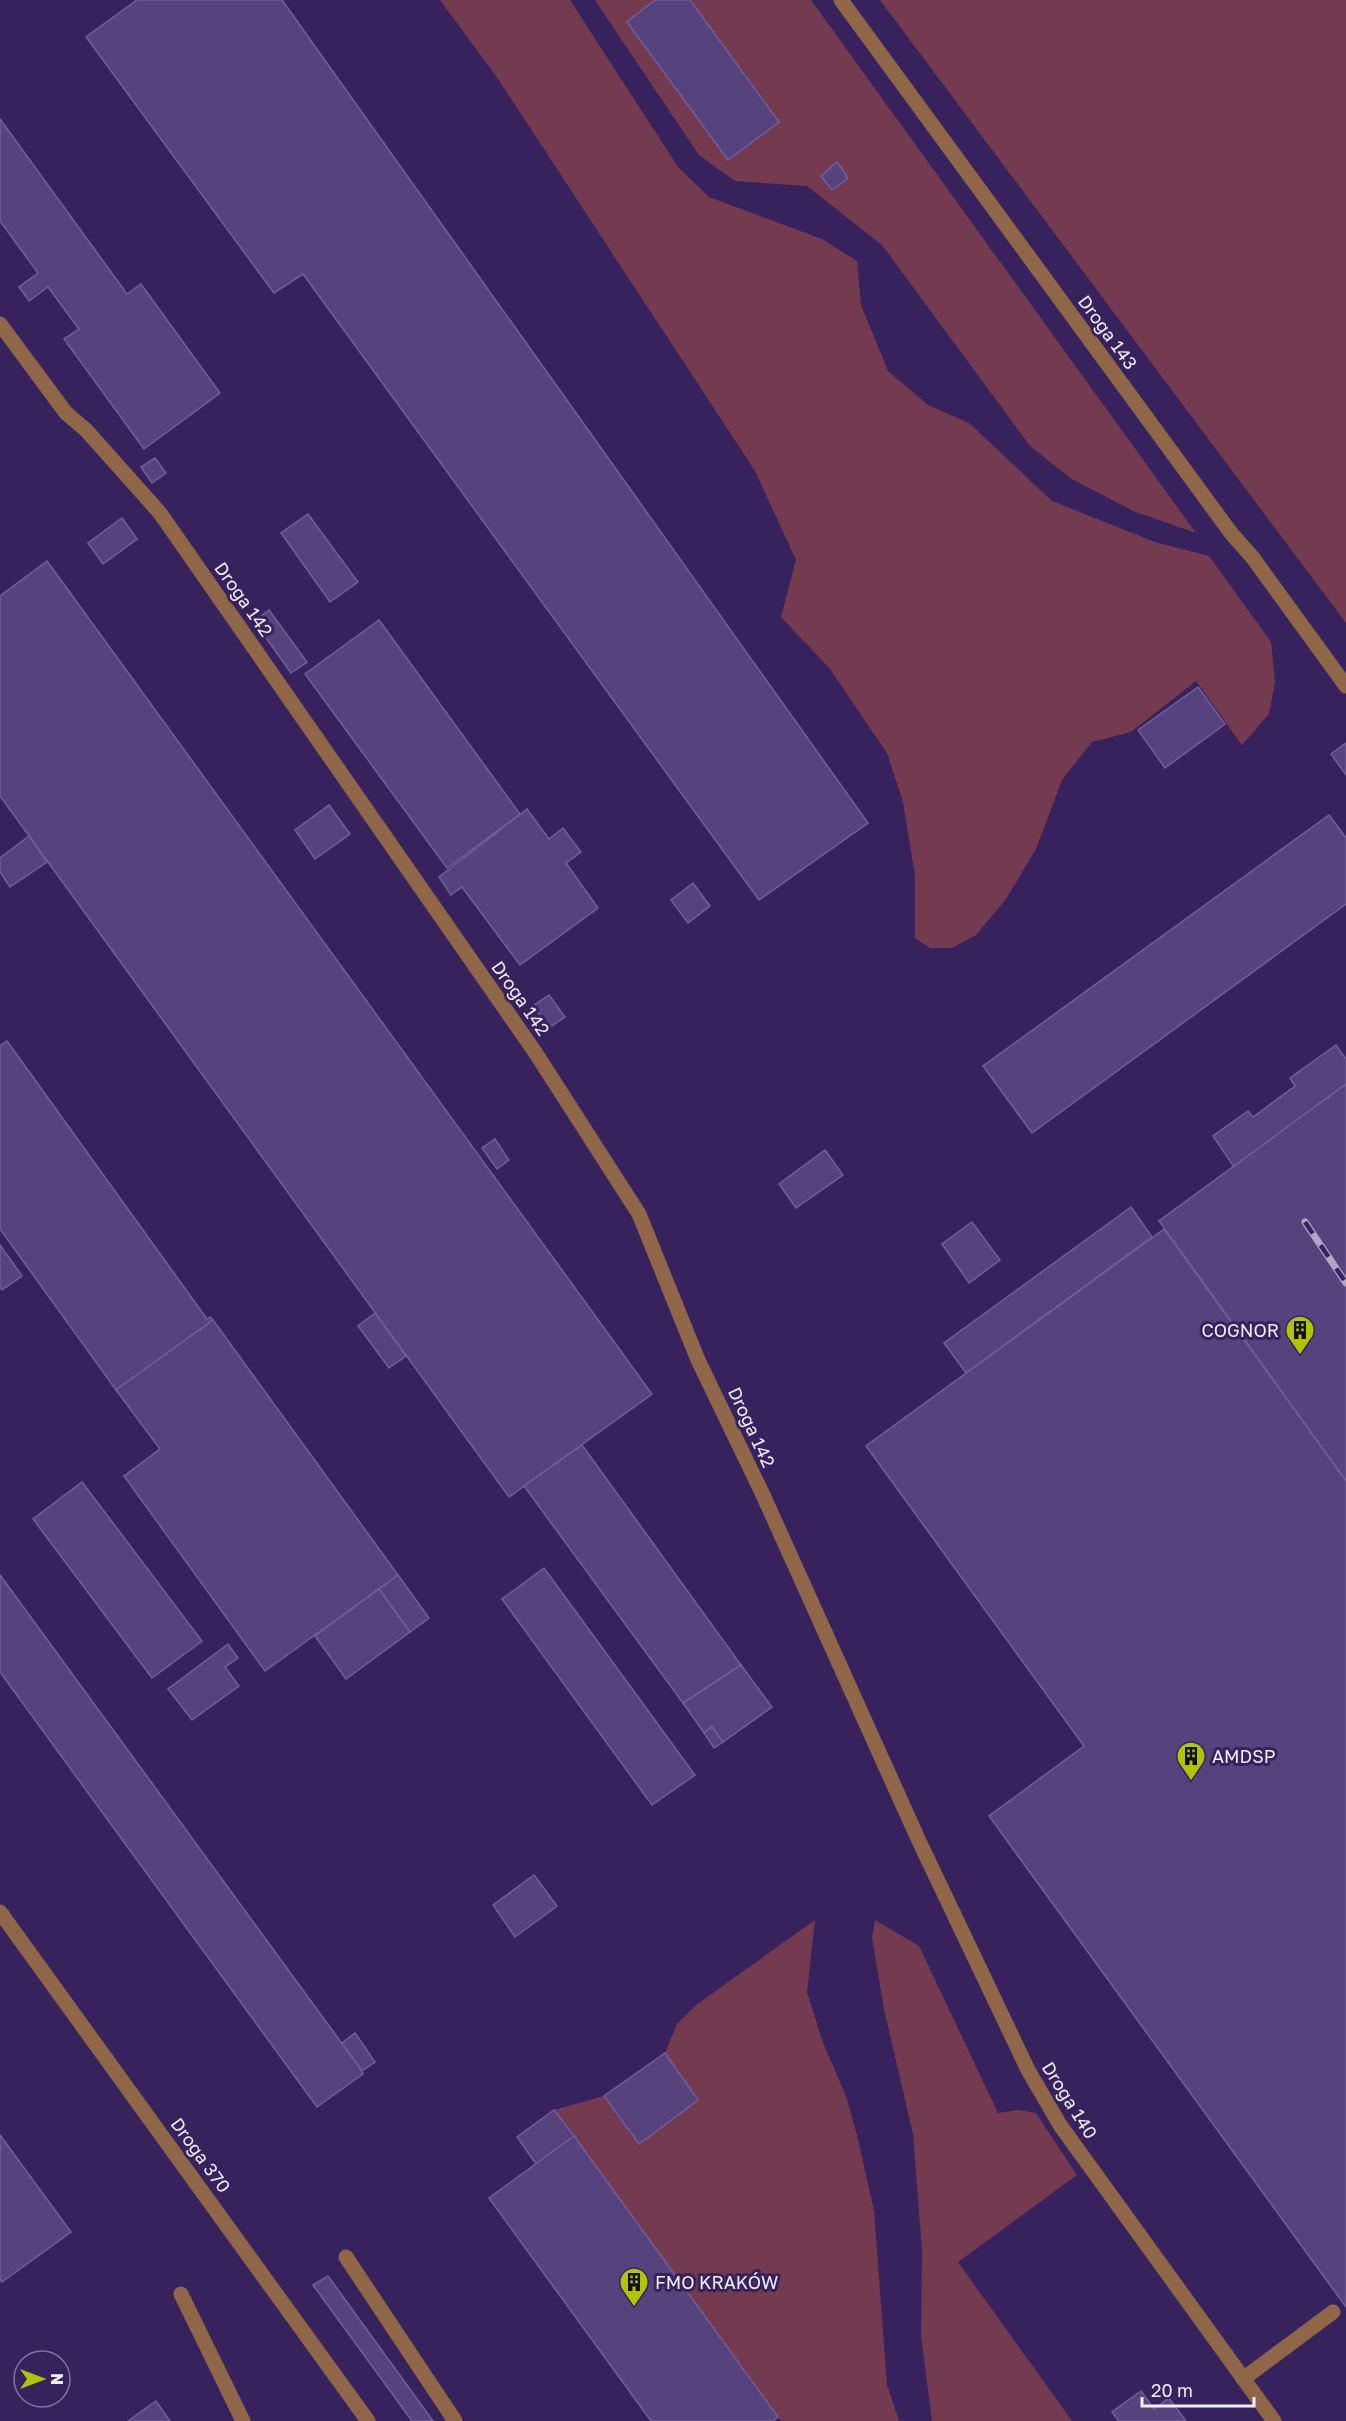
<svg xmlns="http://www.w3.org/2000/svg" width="1346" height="2421" font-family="'Golos Text',sans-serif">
<rect width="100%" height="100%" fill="#38225e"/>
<g fill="#743a50">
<polygon points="440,0 570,0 678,167 709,197 822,239 857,261 861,305 888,371 928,405 969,423 1052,501 1155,542 1209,556 1271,642 1275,682 1269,714 1242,745 1196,681 1131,732 1092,742 1062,780 1036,849 1006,899 976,935 952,948 930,948 915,938 915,876 903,802 887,753 830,669 781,617 796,560 755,471 496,76"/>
<polygon points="595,0 811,0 1196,533 1133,511 1070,478 1030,446 882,245 807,186 735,181 699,155"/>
<polygon points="880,0 1346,0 1346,623"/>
<polygon points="815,1920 807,1992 823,2043 846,2096 857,2135 874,2211 887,2385 899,2421 781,2421 554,2110 604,2096 639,2144 698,2100 665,2053 677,2024 696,2005"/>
<polygon points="875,1920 919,1946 998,2113 1018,2110 1036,2113 1077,2175 958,2262 1072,2421 932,2421 921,2336 922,2250 913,2134 884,2009 872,1938"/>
</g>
<g fill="#56437d" stroke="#725d9f" stroke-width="1.5">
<polygon points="137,0 282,0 868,823 759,900 303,274 274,293 86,37"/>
<polygon points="655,0 690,0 779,122 728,160 627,22"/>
<polygon points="0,119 127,294 141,284 220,393 144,449 64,339 79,329 48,287 29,301 19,287 38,273 0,221"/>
<polygon points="837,162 848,178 832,190 821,176"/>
<polygon points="155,458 166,473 152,483 141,467"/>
<polygon points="308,514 358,582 330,602 281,533"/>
<polygon points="122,518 137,539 103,564 88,543"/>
<polygon points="47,561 652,1394 509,1497 0,796 0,596"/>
<polygon points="269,610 307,662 291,673 254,621"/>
<polygon points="379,620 520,814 447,868 305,674"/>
<polygon points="1198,687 1225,724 1165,768 1138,730"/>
<polygon points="1346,743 1346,775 1331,754"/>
<polygon points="329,805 350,834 315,859 295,830"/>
<polygon points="527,809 549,839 563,828 581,852 566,863 598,908 520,965 462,887 451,895 439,877"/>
<polygon points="1329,815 1346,838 1346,904 1032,1133 983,1066"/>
<polygon points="29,836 47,862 10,887 0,872 0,858"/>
<polygon points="693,883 710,906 688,923 671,900"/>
<polygon points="549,995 565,1017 549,1028 533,1006"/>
<polygon points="7,1041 207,1319 210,1317 213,1320 116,1390 0,1229 0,1046"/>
<polygon points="1336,1045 1346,1059 1346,1084 1234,1167 1213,1136 1248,1111 1253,1117 1295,1086 1290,1078"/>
<polygon points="1346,1084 1346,1481 1159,1221"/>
<polygon points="495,1139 509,1160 497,1169 482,1148"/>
<polygon points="825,1150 843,1175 796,1208 779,1184"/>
<polygon points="1131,1207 1152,1237 966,1373 944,1343"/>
<polygon points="972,1222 1000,1260 969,1283 942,1244"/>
<polygon points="1164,1229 1346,1481 1346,2307 989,1816 1084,1746 866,1446"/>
<polygon points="0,1245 22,1276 2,1290 0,1287"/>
<polygon points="375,1313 406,1356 389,1368 358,1326"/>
<polygon points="213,1320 398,1575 265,1671 124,1476 160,1449 116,1390"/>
<polygon points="582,1445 741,1665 683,1703 524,1486"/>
<polygon points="82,1482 202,1641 152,1678 33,1519"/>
<polygon points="544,1568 695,1775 652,1805 502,1599"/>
<polygon points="0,1575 362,2071 363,2074 317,2107 0,1672"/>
<polygon points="398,1575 429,1618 410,1632 379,1589"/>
<polygon points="379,1589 410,1632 346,1679 315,1636"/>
<polygon points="228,1644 238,1658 225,1667 239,1686 192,1720 168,1689"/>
<polygon points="741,1665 772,1707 723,1742 712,1727 704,1733 683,1703"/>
<polygon points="712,1727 723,1742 714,1748 704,1733"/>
<polygon points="534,1875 557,1906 515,1937 493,1905"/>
<polygon points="355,2033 375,2062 362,2071 342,2043"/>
<polygon points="665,2053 698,2100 639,2144 604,2096"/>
<polygon points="554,2110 574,2136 536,2164 517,2137"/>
<polygon points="0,2135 71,2232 2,2282 0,2279"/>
<polygon points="574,2136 778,2417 773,2421 651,2421 489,2198"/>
<polygon points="328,2276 433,2421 412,2421 313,2285"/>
<polygon points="1141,2391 1154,2409 1169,2398 1186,2421 1119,2421 1112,2412"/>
<polygon points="156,2401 170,2421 128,2421"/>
</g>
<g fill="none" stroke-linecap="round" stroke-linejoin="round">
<g stroke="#8f6647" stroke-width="15">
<polyline points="841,0 1231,533 1253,558 1346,686"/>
<polyline points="0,324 66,413 86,430 160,513 535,1052 639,1214 698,1360 764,1497 919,1841 1028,2070 1060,2125 1274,2421"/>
<polyline points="0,1912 368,2421"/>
<polyline points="346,2257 455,2421"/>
<polyline points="181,2294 243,2421"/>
<polyline points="1243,2379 1333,2312"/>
</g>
<g stroke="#afa5c4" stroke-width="7">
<polyline id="rail" points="1305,1222 1346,1283"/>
</g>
<use href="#rail" stroke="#38225e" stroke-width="4.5" stroke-dasharray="14" stroke-linecap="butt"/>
</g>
<defs>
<g id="building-pin" transform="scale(1.5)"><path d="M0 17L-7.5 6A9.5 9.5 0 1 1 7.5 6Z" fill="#b0c502" stroke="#38225e"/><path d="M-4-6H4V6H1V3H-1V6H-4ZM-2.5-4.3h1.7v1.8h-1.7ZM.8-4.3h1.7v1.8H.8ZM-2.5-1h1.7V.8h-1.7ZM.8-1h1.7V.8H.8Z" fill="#111"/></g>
</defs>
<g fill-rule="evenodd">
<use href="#building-pin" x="1300" y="1330"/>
<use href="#building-pin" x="1191" y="1756"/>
<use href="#building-pin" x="634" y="2282"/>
</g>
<g text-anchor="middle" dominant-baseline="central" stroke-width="6" stroke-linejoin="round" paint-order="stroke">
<g font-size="18" fill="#f1edfc" stroke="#38225e">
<text transform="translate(1108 332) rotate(54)">Droga 143</text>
<text transform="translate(244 599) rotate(55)">Droga 142</text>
<text transform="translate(521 998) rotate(55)">Droga 142</text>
<text transform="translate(752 1427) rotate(65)">Droga 142</text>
<text transform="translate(1070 2100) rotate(58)">Droga 140</text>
<text transform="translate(201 2155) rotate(54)">Droga 370</text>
</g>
<g font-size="18" fill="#f1edfc" stroke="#38225e" text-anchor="start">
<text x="1279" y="1330" text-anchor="end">COGNOR</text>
<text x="1212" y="1756">AMDSP</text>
<text x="655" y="2282">FMO KRAKÓW</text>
</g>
</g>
<g transform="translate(42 2379) rotate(90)"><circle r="28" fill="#38225e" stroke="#82739d" stroke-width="1.5"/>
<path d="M0-4.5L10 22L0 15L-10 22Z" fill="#b0c502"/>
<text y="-9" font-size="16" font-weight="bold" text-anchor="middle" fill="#f1edfc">N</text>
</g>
<path d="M1142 2397v9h112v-9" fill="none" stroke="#f1edfc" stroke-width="3"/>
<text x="1151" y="2397" font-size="18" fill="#f1edfc" stroke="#38225e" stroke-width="4.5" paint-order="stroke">20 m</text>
</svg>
